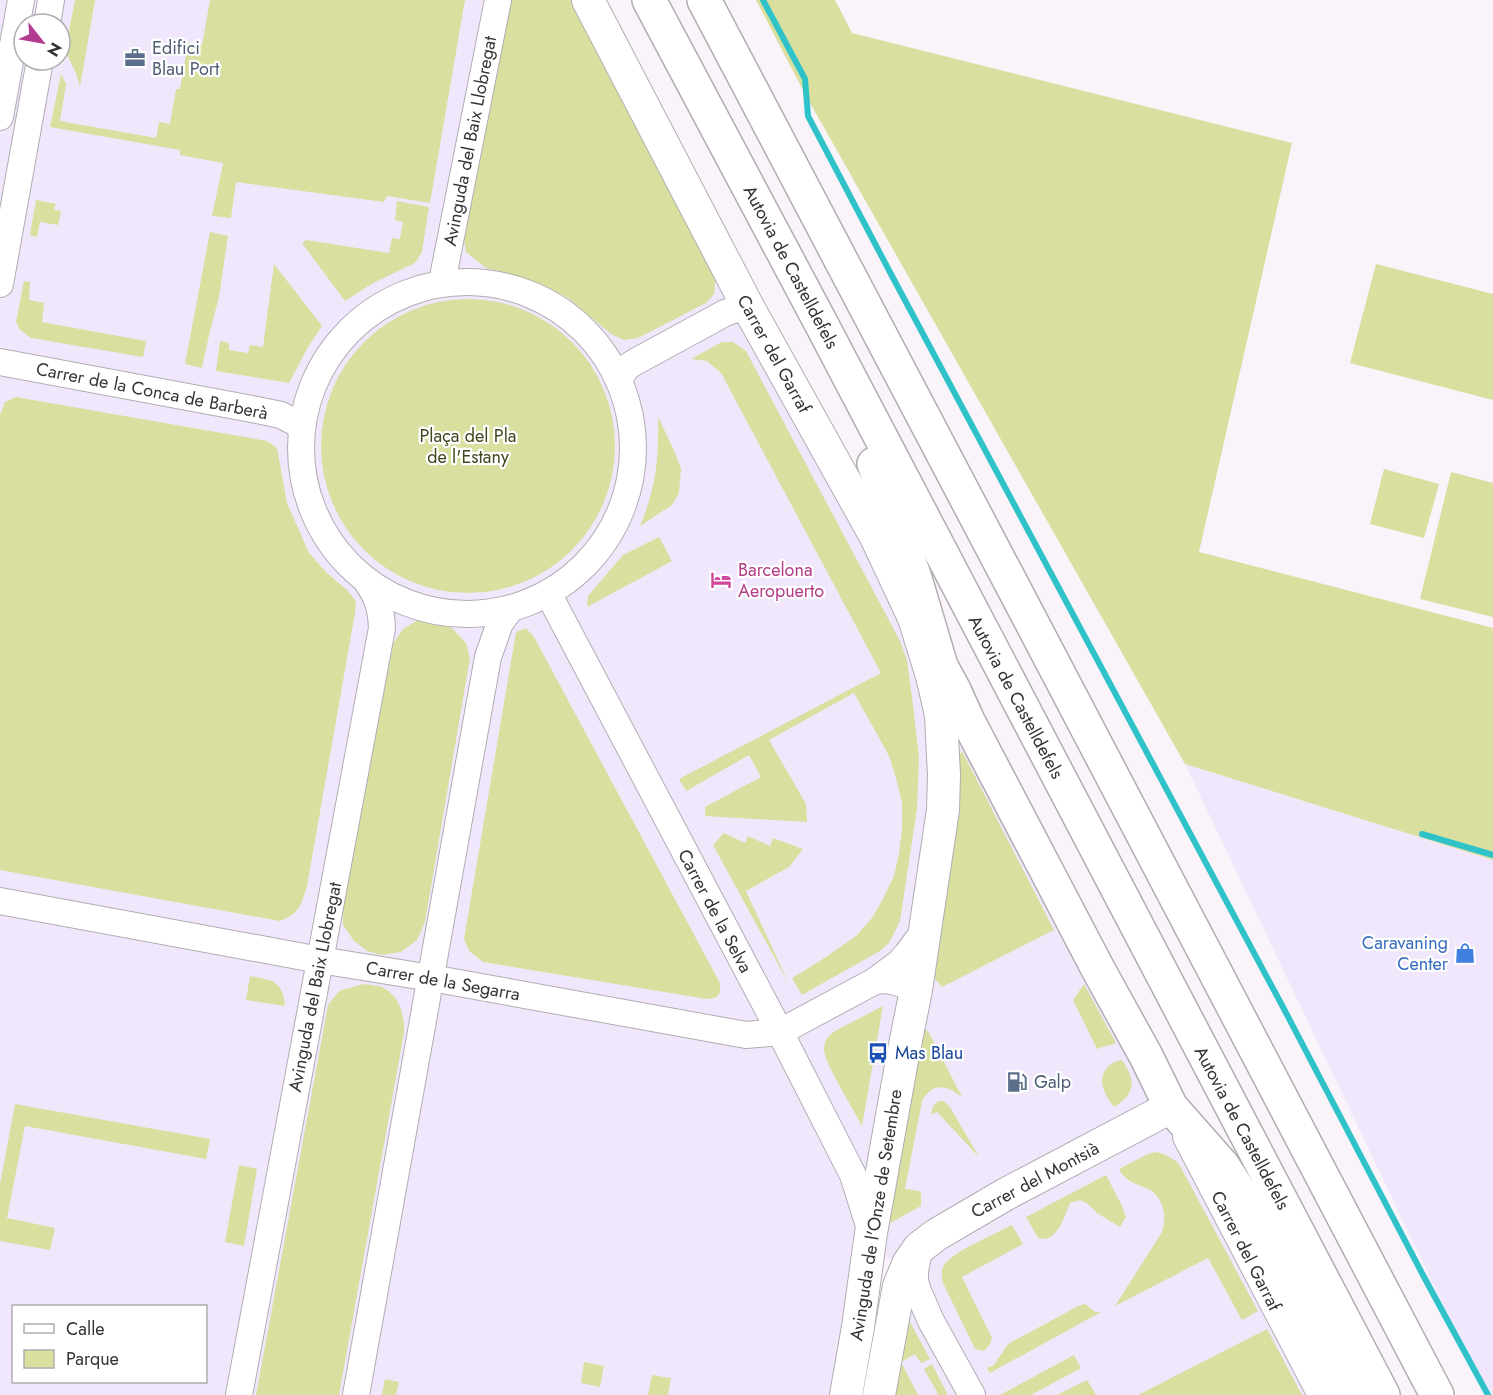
<svg xmlns="http://www.w3.org/2000/svg" width="1493" height="1395" font-family="Jost,sans-serif">
<rect width="100%" height="100%" fill="#faf3fa"/>
<g fill="#f0e7fc" fill-rule="evenodd">
<path d="M 0,0 L 588,0 L 962,707 L 1321,1395 L 887,1395 L 908,1264 L 869,1252 L 844,1395 L 0,1395 ZM 24,24 L 60,24 L 60,60 L 24,60 ZM 14,1306 L 206,1306 L 206,1382 L 14,1382 Z"/>
<polygon points="1185,764 1493,860 1493,1395 1486,1395"/>
</g>
<g fill="#d9df9f">
<polygon points="75,0 95,0 80,87 76,73 65,51"/>
<polygon points="210,0 465,0 430,203 387,196 384,202 236,182 231,218 212,216 223,163 180,155 180,150 50,127 61,74 66,84 60,121 156,138 159,122 170,124 176,89 180,89 188,42 202,45"/>
<polygon points="511,0 575,0 717,270 714,294 706,303 638,338 624,340 611,334 568,298 541,284 507,273 486,268 466,252 464,238"/>
<polygon points="756,0 835,0 852,33 1292,143 1199,552 1493,628 1493,860 1185,764 806,96"/>
<polygon points="36,200 56,204 54,210 61,211 58,225 40,222 37,237 30,235"/>
<polygon points="397,201 429,207 422,252 415,263 373,283 345,301 302,243 306,240 389,253 392,238 400,239 403,222 395,220"/>
<polygon points="210,232 228,236 219,297 209,335 202,368 185,364"/>
<polygon points="274,264 322,326 308,347 289,383 216,371 220,341 229,343 229,350 248,353 250,345 263,347"/>
<polygon points="1376,264 1493,294 1493,400 1350,363"/>
<polygon points="24,281 30,282 29,300 44,303 42,322 146,341 143,357 31,338 20,330 16,322"/>
<circle cx="468" cy="446" r="147"/>
<polygon points="722,342 733,342 746,351 900,641 907,660 913,705 919,758 917,809 900,921 889,943 880,951 802,995 792,978 820,961 856,936 872,918 883,899 894,876 899,854 902,828 902,802 896,778 889,756 854,693 769,740 806,804 807,822 705,816 705,807 761,777 749,755 686,791 679,779 881,673 721,373 707,361 691,359"/>
<path d="M 16,397 L 267,441 L 277,448 L 287,503 L 309,553 L 326,572 L 347,590 L 356,601 L 355,613 L 307,886 C 301,905 300,913 280,921 L 0,870 L 0,415 L 5,402 Z"/>
<path d="M 658,417 L 672,446 L 681,468 L 679,493 L 672,505 L 640,526 C 656,487 659,459 658,417 Z"/>
<polygon points="1384,469 1439,484 1424,538 1370,524"/>
<polygon points="1451,472 1493,483 1493,617 1420,599"/>
<polygon points="659,537 672,561 587,607 588,596 623,555"/>
<polygon points="418,620 437,620 453,629 466,643 470,658 425,922 417,940 401,952 381,955 367,951 354,941 343,925 343,909 393,644 403,629"/>
<polygon points="526,628 534,637 720,983 720,993 715,998 707,999 483,962 469,951 464,939 516,632"/>
<polygon points="962,751 1054,930 942,987 927,970 958,758"/>
<polygon points="724,833 745,843 748,836 770,846 773,838 803,849 789,867 746,891 789,984 713,845"/>
<path d="M 250,976 C 273,980 283,981 285,1006 L 246,1000 Z"/>
<path d="M 363,984 C 369,985 377,985 382,987 C 399,995 405,1015 404,1033 L 339,1395 L 256,1395 L 328,1005 L 339,991 Z"/>
<polygon points="1084,984 1116,1043 1097,1049 1073,1000"/>
<path d="M 883,1006 L 862,1126 C 855,1112 824,1062 824,1050 C 824,1041 828,1036 835,1031 Z"/>
<path d="M 924,1027 L 929,1033 L 962,1097 C 946,1085 933,1082 922,1101 L 905,1189 L 920,1191 L 921,1194 L 921,1206 L 883,1227 Z"/>
<path d="M 1122,1060 C 1136,1080 1136,1094 1114,1107 C 1110,1102 1106,1096 1104,1090 C 1098,1076 1107,1062 1122,1060 Z"/>
<polygon points="938,1101 944,1101 950,1107 979,1157 937,1112 933,1114 931,1114 933,1106"/>
<polygon points="15,1104 210,1139 206,1159 25,1126 7,1218 55,1228 50,1250 0,1241 0,1184"/>
<path d="M 1155,1152 C 1166,1154 1171,1157 1179,1164 L 1258,1311 L 1242,1320 L 1208,1258 L 1115,1306 L 1162,1232 C 1167,1217 1164,1199 1150,1190 C 1137,1183 1127,1184 1119,1169 L 1148,1154 Z"/>
<polygon points="239,1165 257,1169 244,1246 225,1242"/>
<path d="M 1106,1175 L 1122,1206 L 1126,1217 L 1120,1227 L 1097,1213 L 1088,1204 L 1080,1200 L 1070,1203 C 1064,1217 1057,1244 1038,1238 L 1026,1217 Z"/>
<path d="M 1012,1225 L 1023,1244 L 962,1277 L 992,1338 L 990,1344 L 984,1351 L 975,1349 L 943,1283 C 942,1277 940,1271 944,1265 C 952,1252 997,1233 1012,1225 Z"/>
<polygon points="1085,1304 1095,1312 1101,1312 990,1373 987,1368 994,1365 1008,1344 1078,1306"/>
<polygon points="910,1322 930,1359 921,1363 915,1354 901,1362 918,1395 893,1395 907,1323"/>
<polygon points="1267,1329 1302,1395 1138,1395"/>
<polygon points="1074,1355 1081,1368 1031,1395 1000,1395"/>
<polygon points="584,1362 604,1366 600,1387 581,1383"/>
<polygon points="932,1364 948,1395 937,1395 938,1394 924,1369"/>
<polygon points="652,1375 671,1378 668,1395 648,1395"/>
<polygon points="385,1379 399,1382 396,1395 382,1395"/>
<polygon points="1087,1380 1096,1395 1057,1395"/>
</g>
<g fill="none" stroke-linecap="round" stroke-linejoin="round">
<g stroke="#2fc3c9" stroke-width="6">
<polyline points="763,0 805,79 808,116 892,276 1284,1009 1424,1277 1488,1395"/>
<polyline points="1422,834 1493,855"/>
</g>
<g stroke="#b2acb2" stroke-width="28">
<g id="minor">
<polyline points="47,24 51,0"/>
<polyline points="0,117 21,0"/>
<circle cx="467" cy="448" r="166"/>
<polyline points="442,282 498,0"/>
<polyline points="0,284 40,60"/>
<polyline points="0,362 257,410 281,415 302,426"/>
<polyline points="620,377 627,367 635,362 725,313 737,309 748,307"/>
<polyline points="548,593 780,1032 853,1175 871,1232"/>
<path d="M 0,901 L 320,960 L 431,978 L 746,1035 L 780,1032 L 875,981 C 890,978 903,984 916,990"/>
<polyline points="875,981 899,963 907,954 925,930"/>
<polyline points="1186,1137 1321,1395"/>
<polyline points="919,1251 915,1271 915,1281 918,1291 931,1321 972,1395"/>
<path d="M 239,1395 L 382,628 C 381,608 378,598 367,582"/>
<polyline points="356,1395 488,657 500,623 511,608"/>
</g>
</g>
<g stroke="#b2acb2" stroke-width="34">
<g id="major">
<polyline points="588,0 748,307 876,537 914,618 932,676 941,715 944,775 943,810 916,990 902,1060 871,1233 858,1327 846,1395"/>
<polyline points="879,1395 899,1286 908,1264 919,1248 936,1235 1006,1194 1171,1107"/>
</g>
</g>
<g stroke="#b2acb2" stroke-width="36">
<g id="highway">
<polyline points="649,0 823,327 1383,1395"/>
<polyline points="704,0 1021,602 1437,1395"/>
<polyline points="874,464 914,575 941,666 954,690 968,721 1098,969 1146,1056 1171,1107 1223,1166 1243,1197 1315,1333 1352,1395"/>
</g>
</g>
<use href="#minor" stroke="#fff" stroke-width="26"/>
<use href="#major" stroke="#fff" stroke-width="32"/>
<use href="#highway" stroke="#fff" stroke-width="33"/>
</g>
<defs>
<g id="office-bare" transform="scale(1.62)"><path d="M-6-3h4V-5.5h4V-3h4V5H-6ZM-1-4.5V-3h2v-1.5ZM-6 0V1H6V0Z" fill="#5c6f8a" stroke="#fff" stroke-width="2.5" paint-order="stroke"/></g>
<g id="hotel-bare" transform="scale(1.62)"><path d="M-6-4.5h1.5V1H6V5H4.5V3h-9V5H-6ZM-4 0a1.8 1.8 0 1 1 3.6 0ZM.5 0V-2.5h3Q6-2.5 6 0Z" fill="#d1479c" stroke="#fff" stroke-width="2.5" paint-order="stroke"/></g>
<g id="shop-bare" transform="scale(1.62)"><path d="M-5-2.5h2.3a2.7 3.5 0 0 1 5.4 0H5L5.5 6h-11ZM-1.5-2.5h3a1.5 2.3 0 0 0-3 0Z" fill="#3f7fe0" stroke="#fff" stroke-width="2.5" paint-order="stroke"/></g>
<g id="bus-bare" transform="scale(1.62)"><path d="M-5-6H5V4H4V6H2V4H-2V6H-4V4H-5ZM-3.5-4V0h7V-4ZM-3.5 1.2v1.5H-2V1.2ZM2 1.2v1.5H3.5V1.2Z" fill="#1a4fb4" stroke="#fff" stroke-width="2.5" paint-order="stroke"/></g>
<g id="fuel-bare" transform="scale(1.62)"><path d="M-5.5-6h7V0h2V4h1.3V-2.5L3-4.5l.8-.8L6-3V5H2.5V1h-1V6h-7ZM-4.2-4.7v3.2H.2V-4.7Z" fill="#5c6f8a" stroke="#fff" stroke-width="2.5" paint-order="stroke"/></g>
</defs>
<g fill-rule="evenodd">
<use href="#office-bare" x="135" y="58"/>
<use href="#hotel-bare" x="721" y="580"/>
<use href="#shop-bare" x="1465" y="953"/>
<use href="#bus-bare" x="878" y="1053"/>
<use href="#fuel-bare" x="1017" y="1082"/>
</g>
<g text-anchor="middle" dominant-baseline="central" stroke-width="4.5" stroke-linejoin="round" paint-order="stroke">
<g font-size="18" fill="#4e5e75" stroke="#fff" text-anchor="start">
<text x="152" y="48">Edifici<tspan x="152" dy="21">Blau Port</tspan></text>
<text x="1034" y="1082">Galp</text>
</g>
<g font-size="18" fill="#363336" stroke="#fff">
<text transform="translate(470 141) rotate(-79)">Avinguda del Baix Llobregat</text>
<text transform="translate(791 267) rotate(62)">Autovia de Castelldefels</text>
<text transform="translate(774 354) rotate(61)">Carrer del Garraf</text>
<text transform="translate(152 391) rotate(11)">Carrer de la Conca de Barberà</text>
<text transform="translate(1016 697) rotate(62)">Autovia de Castelldefels</text>
<text transform="translate(715 911) rotate(62)">Carrer de la Selva</text>
<text transform="translate(443 981) rotate(10)">Carrer de la Segarra</text>
<text transform="translate(315 987) rotate(-79)">Avinguda del Baix Llobregat</text>
<text transform="translate(1242 1128) rotate(62)">Autovia de Castelldefels</text>
<text transform="translate(1035 1180) rotate(-28)">Carrer del Montsià</text>
<text transform="translate(876 1215) rotate(-81)">Avinguda de l'Onze de Setembre</text>
<text transform="translate(1246 1251) rotate(63)">Carrer del Garraf</text>
</g>
<g font-size="18" fill="#444720" stroke="#fff">
<text x="468" y="436">Plaça del Pla<tspan x="468" dy="21">de l'Estany</tspan></text>
</g>
<g font-size="18" fill="#b23c85" stroke="#fff" text-anchor="start">
<text x="738" y="570">Barcelona<tspan x="738" dy="21">Aeropuerto</tspan></text>
</g>
<g font-size="18" fill="#366cbe" stroke="#fff" text-anchor="end">
<text x="1448" y="943">Caravaning<tspan x="1448" dy="21">Center</tspan></text>
</g>
<g font-size="18" fill="#164399" stroke="#fff" text-anchor="start">
<text x="895" y="1053">Mas Blau</text>
</g>
</g>
<rect x="12" y="1305" width="195" height="78" fill="#ffffff" stroke="#afadaf" stroke-width="1.5"/>
<rect x="24" y="1324" width="30" height="9" fill="#ffffff" stroke="#afadaf" stroke-width="1.5"/>
<text x="66" y="1335" font-size="18" fill="#363336">Calle</text>
<rect x="24" y="1350" width="30" height="18" fill="#d9df9f" stroke="#afadaf" stroke-width="1.5"/>
<text x="66" y="1365" font-size="18" fill="#363336">Parque</text>
<g transform="translate(42 42) rotate(121)"><circle r="28" fill="#ffffff" stroke="#afadaf" stroke-width="1.5"/>
<path d="M0-4.5L10 22L0 15L-10 22Z" fill="#b33b91"/>
<text y="-9" font-size="16" font-weight="bold" text-anchor="middle" fill="#363336">N</text>
</g>
</svg>
